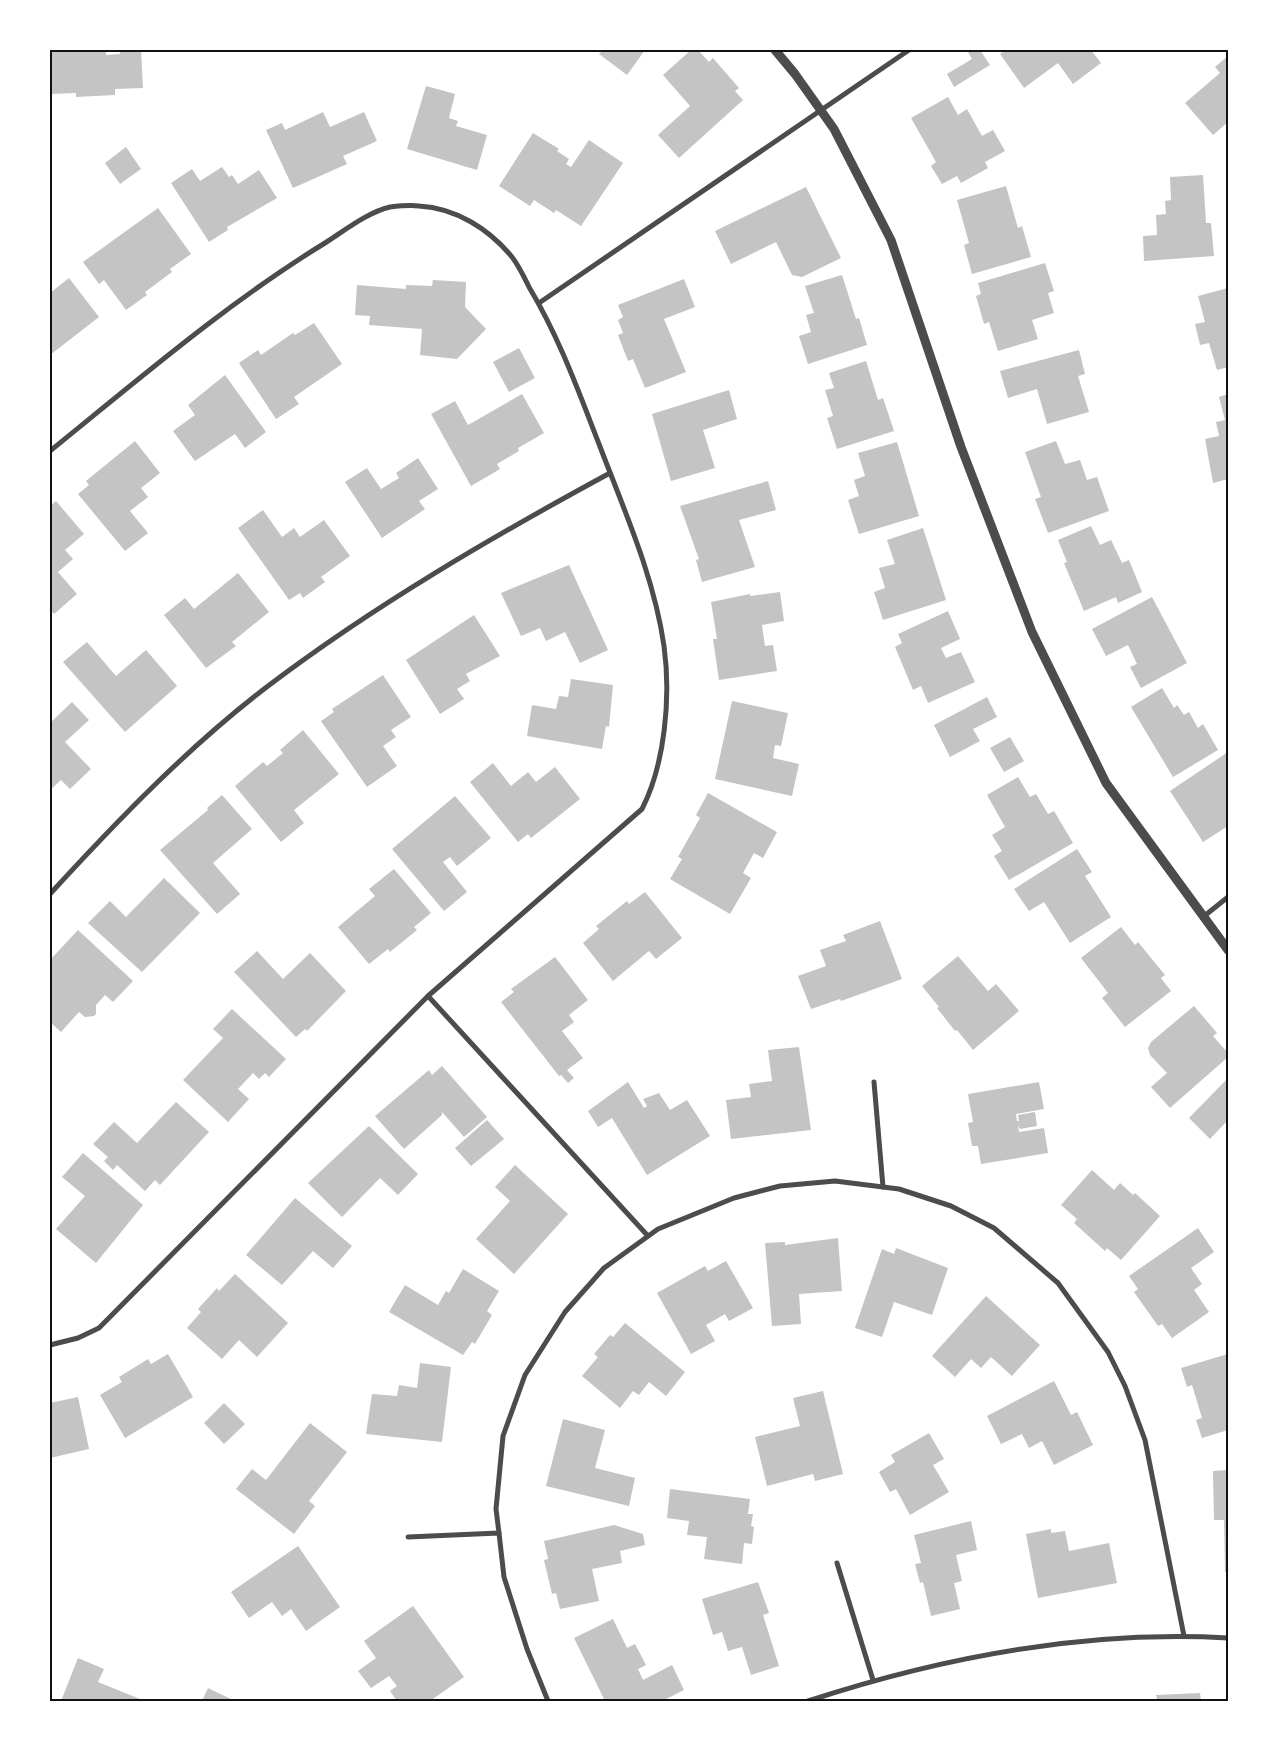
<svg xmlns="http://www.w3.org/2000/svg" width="1278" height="1751" font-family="'Playfair Display',serif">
<rect width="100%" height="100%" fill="#fff"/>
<g fill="#c4c4c4">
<polygon points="50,50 106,50 106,55 120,54 120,50 141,50 143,88 115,89 115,95 76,97 76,93 50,94"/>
<polygon points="603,50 645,50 627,75 599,54"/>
<polygon points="691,50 698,50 709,62 713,58 739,88 735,91 743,100 679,158 658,135 690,106 663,75"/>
<polygon points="972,50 980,50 990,65 954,87 947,74 972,59 968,52"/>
<polygon points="1006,50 1091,50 1101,63 1073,84 1058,63 1024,88 1000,54"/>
<polygon points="1228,56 1228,122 1213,135 1185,103 1220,73 1215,67"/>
<polygon points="426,86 455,94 449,118 458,121 456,126 487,135 477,170 407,149"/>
<polygon points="948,97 958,115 967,109 982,136 993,130 1005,151 985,162 988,168 961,183 957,176 942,184 931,166 936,162 911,118"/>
<polygon points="323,112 330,127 364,112 377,141 343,156 347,164 293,188 266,130 282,123 285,130"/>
<polygon points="533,133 559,149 557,151 569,159 566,164 571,167 589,140 623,163 581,226 556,210 554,213 534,200 530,206 499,186"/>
<polygon points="126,147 141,169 120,184 105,163"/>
<polygon points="222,167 229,177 232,175 238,184 259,170 277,198 227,227 228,230 209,242 171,183 192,169 200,181"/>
<polygon points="1203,175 1206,223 1211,223 1214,256 1144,261 1143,236 1157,235 1156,215 1166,214 1165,201 1171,200 1170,177"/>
<polygon points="1006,186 1018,228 1022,226 1031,257 972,274 964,245 969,243 957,200"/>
<polygon points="806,187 841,258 802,277 792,275 776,242 731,264 715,231"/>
<polygon points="158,208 191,254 170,269 172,272 145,292 147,295 126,310 104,280 99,284 83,262"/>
<polygon points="1045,263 1054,291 1048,293 1054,313 1032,320 1038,339 998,351 989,322 984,324 976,296 981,294 978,283"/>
<polygon points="842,275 856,319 859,318 867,345 808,364 799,336 811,332 806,315 814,313 805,286"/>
<polygon points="69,278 99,317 50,355 50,293"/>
<polygon points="684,279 695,307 664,319 686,372 645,388 633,359 628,361 618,335 623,333 618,320 623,317 618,305"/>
<polygon points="433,280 466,282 465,307 486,329 457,359 420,355 422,329 369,325 370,316 355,315 357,285 406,289 406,285 432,286"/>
<polygon points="1228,288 1228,367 1217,370 1209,343 1200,345 1195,324 1205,322 1198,296"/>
<polygon points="314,323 342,364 294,397 299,404 276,419 239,363 258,350 261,355 293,333 295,335"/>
<polygon points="519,348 535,378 509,392 493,362"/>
<polygon points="1079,350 1085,374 1078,376 1089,412 1047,424 1037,389 1008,398 1000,371"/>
<polygon points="866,361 878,400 883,398 894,431 837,449 827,418 833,416 825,390 834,388 829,373"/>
<polygon points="225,375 266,432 245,448 235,434 195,461 173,431 195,415 188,405"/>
<polygon points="729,390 737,419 703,430 715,468 671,481 652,414"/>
<polygon points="522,394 544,433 518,448 519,451 497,464 500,469 471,486 431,414 455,401 468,425"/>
<polygon points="1228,394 1228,479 1213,483 1205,439 1219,436 1216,422 1225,420 1219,397"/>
<polygon points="135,441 160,473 141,488 148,497 130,511 148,533 125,551 78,494 89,485 86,481"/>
<polygon points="1056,441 1065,464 1080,460 1087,480 1097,477 1109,511 1048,533 1035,499 1041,497 1025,452"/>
<polygon points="897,442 919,516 859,534 848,500 859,496 854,480 865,476 858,453"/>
<polygon points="418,458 438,489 419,501 425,509 382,538 345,482 367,468 381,489 399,478 396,473"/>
<polygon points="768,481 776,510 739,520 755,567 702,582 696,560 699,559 680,506"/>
<polygon points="56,501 84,534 65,550 73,559 58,572 77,594 54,614 50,609 50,506"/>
<polygon points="263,510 282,537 294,528 300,537 324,520 350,556 321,577 325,582 303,598 300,593 289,600 238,528"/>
<polygon points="1091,526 1100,545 1111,540 1122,563 1129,560 1142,592 1118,603 1116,597 1084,611 1064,563 1067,562 1058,540"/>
<polygon points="923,528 946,600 883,620 874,592 885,588 879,568 895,564 887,540"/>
<polygon points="569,565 608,650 580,663 565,632 546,641 540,628 521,636 501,593"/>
<polygon points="238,573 269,612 232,642 236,646 206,668 164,615 185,598 194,609"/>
<polygon points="780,592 784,621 762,625 765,646 773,645 777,671 719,680 713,639 717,639 711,602 750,594 750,596"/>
<polygon points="1152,597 1187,663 1141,688 1130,667 1137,664 1128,645 1106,656 1092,629"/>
<polygon points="948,611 960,639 941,648 946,658 961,652 975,682 928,703 921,686 913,690 895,647 902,643 898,634"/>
<polygon points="474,615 500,656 466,674 470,681 457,689 464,699 440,714 406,660"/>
<polygon points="87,642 116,676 146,650 177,686 125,732 63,662"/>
<polygon points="383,675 411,717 391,730 396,737 383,746 397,766 367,787 321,721 334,712 332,709"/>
<polygon points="571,679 613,685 609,727 606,726 602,749 527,736 532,705 556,709 559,696 568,697"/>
<polygon points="1162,688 1174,708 1177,705 1184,715 1189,712 1198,728 1203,724 1218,750 1173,777 1131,707"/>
<polygon points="987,697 997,717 973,729 980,741 950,757 934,725"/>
<polygon points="732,701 788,713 781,746 775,745 773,758 799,764 792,796 715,779"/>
<polygon points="72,702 89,720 65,742 91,769 70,789 61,780 50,790 50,723"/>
<polygon points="303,730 339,774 294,810 304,823 281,842 235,786 263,762 267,766 283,753 280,750"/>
<polygon points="1010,737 1024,761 1004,772 990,748"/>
<polygon points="1228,752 1228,826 1203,842 1170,791"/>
<polygon points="493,763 511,786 528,772 536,782 555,767 580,799 531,838 528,834 518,842 470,782"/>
<polygon points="1018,777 1030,797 1036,794 1048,814 1054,811 1073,843 1009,880 994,856 1002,851 992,835 1005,827 987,795"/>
<polygon points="708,793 777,832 763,858 754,853 743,873 751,878 730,914 670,879 682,859 678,857 700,818 696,815"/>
<polygon points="222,795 252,829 213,863 240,894 217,914 160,850 208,810 207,808"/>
<polygon points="455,796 491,838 457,866 450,857 443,862 467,892 444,911 392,849"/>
<polygon points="1077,849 1092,872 1085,876 1111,917 1070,943 1044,902 1029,911 1014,889"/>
<polygon points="394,869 431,913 414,927 417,930 390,952 388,949 369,964 338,927 375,896 369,889"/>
<polygon points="164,878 200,913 142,972 88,923 110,901 126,917"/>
<polygon points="645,892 682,938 656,959 649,951 613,981 583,943 599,929 596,926 627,901 629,904"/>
<polygon points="880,921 902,979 841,1001 840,999 811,1009 798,976 826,966 820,950 846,941 843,935"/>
<polygon points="1121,927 1135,945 1138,942 1165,975 1161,978 1171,991 1125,1027 1102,998 1108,993 1081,958"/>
<polygon points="78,930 133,981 113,1002 105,995 96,1005 96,1014 94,1016 85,1017 79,1012 61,1032 50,1022 50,960"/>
<polygon points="257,951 283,979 310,953 346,991 307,1031 305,1029 296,1037 234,972"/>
<polygon points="958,956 988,991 996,984 1019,1011 973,1050 957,1030 955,1031 937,1008 939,1007 922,986"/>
<polygon points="555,957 588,1000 569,1015 574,1022 562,1031 583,1058 567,1070 574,1078 568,1083 561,1075 559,1076 501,1002 514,992 511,989"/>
<polygon points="1194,1006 1217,1033 1213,1036 1228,1053 1228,1057 1170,1108 1151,1087 1167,1073 1150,1055 1148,1048 1151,1042"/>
<polygon points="232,1009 286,1059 269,1077 265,1073 259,1079 253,1073 238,1089 249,1099 228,1122 183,1080 223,1038 213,1029"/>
<polygon points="799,1047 811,1130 731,1139 726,1100 751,1097 749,1084 772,1081 768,1050"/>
<polygon points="442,1066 487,1117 464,1137 442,1112 442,1115 404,1149 375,1116 429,1070 432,1075"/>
<polygon points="1228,1078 1228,1120 1210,1139 1189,1118"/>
<polygon points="628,1082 644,1108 647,1106 643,1099 659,1093 670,1110 687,1100 710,1136 647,1175 612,1118 598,1127 588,1111"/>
<polygon points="1039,1082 1044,1109 1016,1114 1017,1121 1019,1121 1018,1115 1035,1112 1037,1126 1020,1129 1018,1125 1019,1132 1044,1128 1048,1153 981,1164 978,1146 972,1146 968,1123 973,1122 968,1094"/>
<polygon points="176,1102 209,1132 160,1185 155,1180 145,1191 117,1165 113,1170 104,1161 108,1157 93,1144 114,1122 137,1143"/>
<polygon points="487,1120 504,1139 471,1166 455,1148"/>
<polygon points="369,1126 418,1174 398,1195 380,1178 342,1217 308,1183"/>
<polygon points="83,1153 143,1205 96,1263 56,1229 85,1196 62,1177"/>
<polygon points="515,1165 568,1214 514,1274 476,1239 510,1201 495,1187"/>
<polygon points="1092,1170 1114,1190 1120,1183 1133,1195 1135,1193 1160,1216 1121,1260 1107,1248 1105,1251 1074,1223 1077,1219 1061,1205"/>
<polygon points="295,1198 352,1246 333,1268 313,1251 282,1285 246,1255"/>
<polygon points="1198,1228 1214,1252 1191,1268 1202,1284 1194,1290 1209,1312 1172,1338 1162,1324 1158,1326 1134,1292 1138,1289 1129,1276"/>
<polygon points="838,1238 842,1291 799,1294 801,1324 772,1326 765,1243 785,1242 785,1245"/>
<polygon points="896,1248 948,1268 932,1315 894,1302 882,1337 855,1328 882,1249 894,1254"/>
<polygon points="726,1261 753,1308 729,1321 725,1314 706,1325 715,1341 691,1354 657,1293 705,1266 708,1271"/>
<polygon points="463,1269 499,1291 487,1311 492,1315 475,1344 472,1342 463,1355 389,1312 405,1285 438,1305 446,1291 449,1293"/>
<polygon points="235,1274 288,1323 257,1357 239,1340 222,1359 187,1328 201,1312 198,1309 217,1288 219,1291"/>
<polygon points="986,1296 1040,1345 1012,1376 991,1357 981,1368 971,1359 955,1377 932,1356"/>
<polygon points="625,1323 685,1372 666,1396 649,1382 639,1395 633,1391 620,1408 582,1376 598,1357 594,1354 610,1335 613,1337"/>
<polygon points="168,1354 193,1397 125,1438 100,1395 122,1382 119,1377 148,1359 151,1364"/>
<polygon points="1228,1354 1228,1430 1202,1438 1196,1420 1202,1418 1192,1385 1187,1387 1181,1368"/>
<polygon points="420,1363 451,1367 442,1442 366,1434 372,1394 397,1396 399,1385 417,1388"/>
<polygon points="1054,1381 1071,1415 1077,1412 1093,1445 1054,1465 1042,1441 1029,1448 1022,1434 1001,1444 987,1416"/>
<polygon points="823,1391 843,1474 815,1481 813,1474 767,1486 755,1437 800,1426 793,1398"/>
<polygon points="78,1397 89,1449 50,1458 50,1403"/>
<polygon points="224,1403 245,1424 224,1444 204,1423"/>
<polygon points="563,1419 605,1430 595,1468 635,1478 629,1506 546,1486"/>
<polygon points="310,1423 347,1452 309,1501 315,1506 294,1534 236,1489 252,1469 266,1480"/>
<polygon points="929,1433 944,1459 933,1465 949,1492 910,1515 896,1489 890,1492 879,1472 895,1462 891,1455"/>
<polygon points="1228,1470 1228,1572 1225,1572 1224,1520 1214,1520 1213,1471"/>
<polygon points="670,1489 750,1499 748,1514 753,1514 751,1526 754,1527 752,1544 744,1543 742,1564 704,1559 707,1537 687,1535 689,1521 667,1518"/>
<polygon points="971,1521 977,1550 956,1555 962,1581 954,1583 960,1609 931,1616 923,1582 920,1583 915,1564 921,1563 914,1535"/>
<polygon points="614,1525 643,1534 645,1545 620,1551 622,1563 592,1569 599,1601 560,1609 556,1593 552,1594 544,1560 548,1559 544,1541"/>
<polygon points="1051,1529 1051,1533 1065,1531 1069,1551 1109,1543 1117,1583 1038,1598 1026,1534"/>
<polygon points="298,1546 340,1607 306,1631 291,1609 282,1616 272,1602 249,1618 231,1592"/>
<polygon points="758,1582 769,1613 763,1615 779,1666 751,1675 742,1647 728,1651 722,1632 713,1635 702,1599"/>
<polygon points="413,1606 464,1677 430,1701 397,1701 390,1691 397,1686 389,1676 371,1688 358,1671 376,1658 364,1641"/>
<polygon points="613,1619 627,1648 635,1644 646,1665 638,1669 643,1680 672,1665 684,1690 662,1701 605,1701 574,1638"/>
<polygon points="78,1658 104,1669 98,1682 145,1701 61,1701"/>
<polygon points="208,1688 235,1701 202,1701"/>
<polygon points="1200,1693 1201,1701 1143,1701 1157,1699 1156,1695"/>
</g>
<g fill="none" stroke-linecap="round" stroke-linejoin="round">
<g stroke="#4c4c4c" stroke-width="5">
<polyline points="539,303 909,50"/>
<path d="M 50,451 C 139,379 227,303 325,243 C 344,231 368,212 390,207 C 399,206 410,205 419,206 C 456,208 489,229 512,257 C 519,266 524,277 529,287 C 559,337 578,390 599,444 C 624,510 654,576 664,646 C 671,697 665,764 642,809 L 428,996 L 99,1328 L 78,1338 L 50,1345"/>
<path d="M 50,894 C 117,821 188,747 268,686 C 375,605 492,537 610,473"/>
<polyline points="1203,917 1228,897"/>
<polyline points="428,996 648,1236"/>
<polyline points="874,1082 883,1187"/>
<polyline points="499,1533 496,1509 503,1436 525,1375 565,1312 604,1268 658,1229 734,1198 780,1186 835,1181 899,1189 951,1206 994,1228 1058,1283 1108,1352 1125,1386 1145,1440 1184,1636"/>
<polyline points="408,1537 499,1533 504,1577 527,1649 548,1701"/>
<polyline points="837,1563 873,1680"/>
<path d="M 808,1701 C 942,1657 1087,1630 1228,1638"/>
</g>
<polyline stroke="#4c4c4c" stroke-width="9" points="775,50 795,74 834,129 891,240 961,447 1032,632 1106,783 1228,950"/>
</g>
<rect width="1278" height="1751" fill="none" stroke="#ffffff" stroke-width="102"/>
<rect x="51" y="51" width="1176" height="1649" fill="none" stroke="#111" stroke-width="2"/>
</svg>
